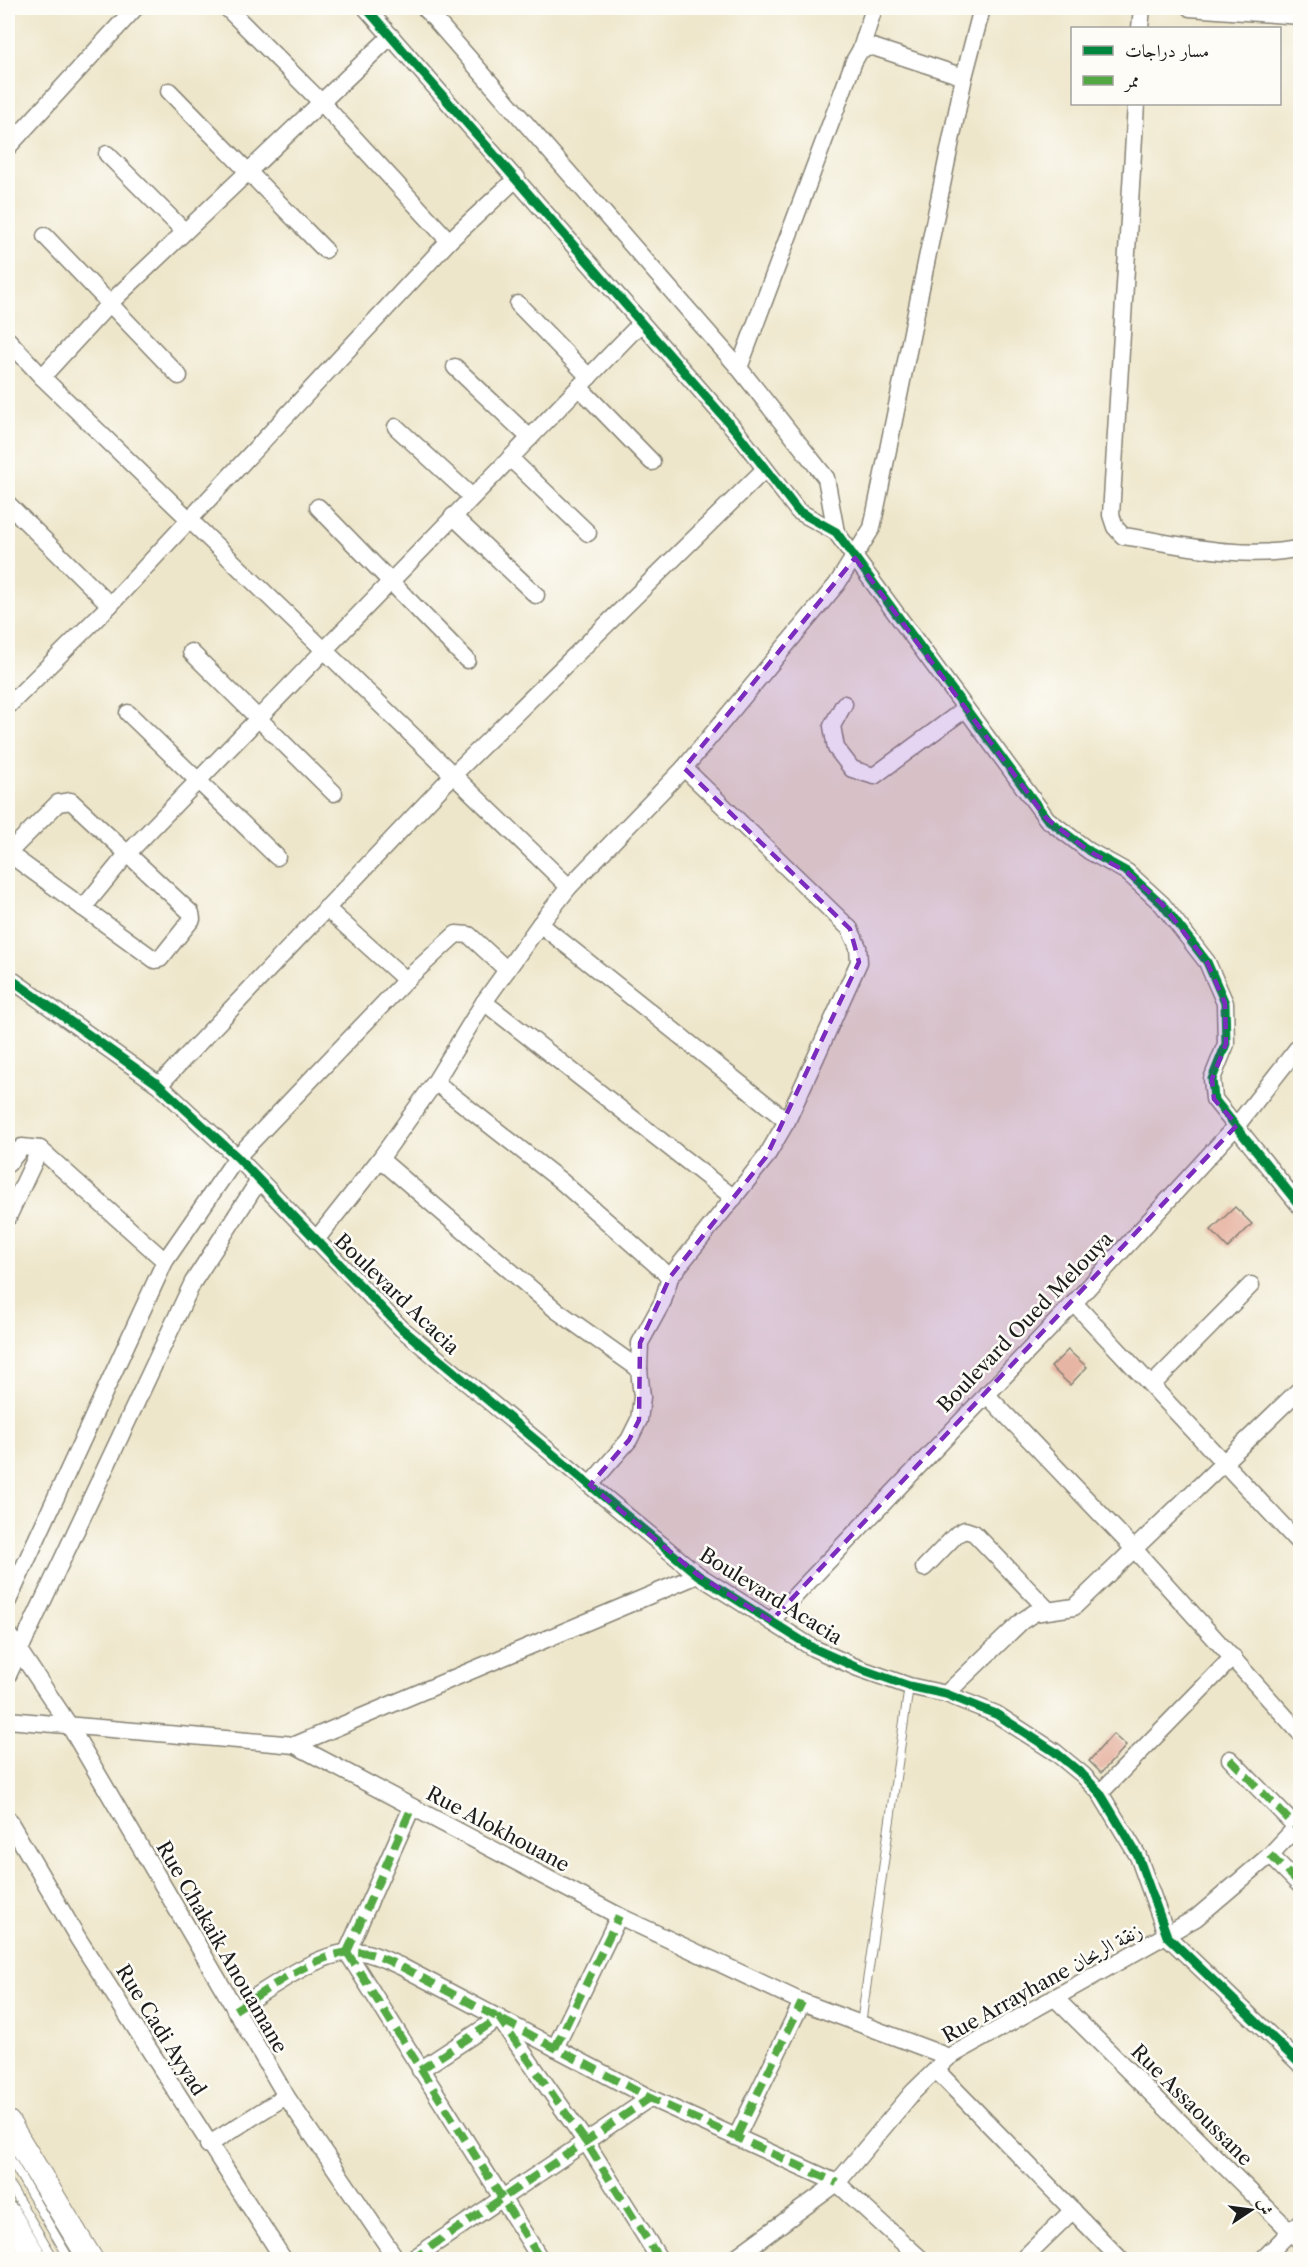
<svg xmlns="http://www.w3.org/2000/svg" width="1308" height="2267" font-family="'Libre Caslon Text',Amiri,serif">
<rect width="100%" height="100%" fill="#fdfcf7"/>
<filter id="ink" filterUnits="userSpaceOnUse"><feTurbulence type="fractalNoise" baseFrequency=".0167" numOctaves="2"/><feDisplacementMap in="SourceGraphic" scale="12" xChannelSelector="R" yChannelSelector="G"/><feConvolveMatrix kernelMatrix="1 2 1 2 8 2 1 2 1" color-interpolation-filters="sRGB"/></filter>
<filter id="wash" filterUnits="userSpaceOnUse"><feTurbulence type="fractalNoise" baseFrequency=".008" numOctaves="4" result="noise"/><feDisplacementMap in="SourceGraphic" scale="24" xChannelSelector="R" yChannelSelector="G"/><feGaussianBlur stdDeviation="1.35" result="paint"/><feColorMatrix in="noise" values="0 0 0 0 0 0 0 0 0 0 0 0 0 0 0 0 0 1.4 0 .05"/><feComposite in="paint" operator="in"/></filter>
<g filter="url(#wash)">
<rect width="100%" height="100%" fill="#eee6ca"/>
<g id="blocks">
<g fill="#e7b5a4">
<polygon points="1235,1207 1252,1224 1228,1248 1211,1230"/>
<polygon points="1068,1350 1087,1367 1070,1385 1051,1367"/>
<polygon points="1113,1734 1126,1746 1101,1773 1089,1761"/>
</g>
</g>
</g>
<g filter="url(#ink)">
<use href="#blocks" fill-opacity="0" stroke="#858173" stroke-width="1.5"/>
<g fill="none" stroke-linecap="round" stroke-linejoin="round">
<g stroke="#858173" stroke-width="10">
<g id="service">
<polyline points="861,2024 909,1686"/>
<polyline points="8,2155 70,2260"/>
<polyline points="8,2182 55,2260"/>
</g>
</g>
<g stroke="#858173" stroke-width="19">
<g id="minor">
<polyline points="366,8 736,431 798,511 836,532 1047,819 1089,851 1127,872 1162,904 1207,962 1225,1003 1226,1044 1212,1079 1214,1099 1300,1206"/>
<polyline points="425,8 739,368 826,478 836,532"/>
<polyline points="1190,8 1300,16"/>
<polyline points="1140,28 1142,8"/>
<polyline points="861,49 874,8"/>
<polyline points="169,91 325,250"/>
<path d="M 1136,104 L 1111,515 L 1115,527 L 1123,536 C 1180,544 1243,561 1300,548"/>
<polyline points="8,147 135,8"/>
<polyline points="107,154 184,231"/>
<polyline points="45,236 179,376"/>
<polyline points="449,241 517,178"/>
<polyline points="518,304 589,377"/>
<polyline points="8,340 42,377 110,303 391,36"/>
<polyline points="455,367 530,438"/>
<polyline points="739,368 854,61 861,49 873,47 964,77"/>
<polyline points="42,377 569,887"/>
<polyline points="579,387 652,462"/>
<polyline points="396,427 472,497"/>
<polyline points="510,458 588,533"/>
<polyline points="8,504 110,605"/>
<polyline points="318,507 467,660"/>
<polyline points="453,516 536,595"/>
<polyline points="191,652 334,793"/>
<polyline points="844,704 832,726 836,748 852,769 874,776 965,709"/>
<polyline points="8,706 110,605 449,241 322,103 227,8"/>
<polyline points="128,713 277,857"/>
<polygon points="71,801 191,913 192,919 160,959 155,960 8,853 58,803"/>
<polyline points="83,908 128,853 641,323"/>
<polyline points="326,908 406,980 456,934 469,935 507,970"/>
<polyline points="540,924 787,1121"/>
<polyline points="8,977 159,1085 237,1157 401,1328 698,1575 813,1648 858,1668 909,1686 946,1694 996,1714 1055,1752 1083,1775 1100,1793 1138,1856 1167,1936 1300,2064"/>
<polyline points="484,1002 734,1198"/>
<polyline points="435,1082 561,1181 670,1277"/>
<polyline points="159,1085 453,775 765,469"/>
<polyline points="380,1159 556,1310 639,1369"/>
<polyline points="8,1164 22,1147 40,1149 165,1261"/>
<polyline points="8,1217 40,1149"/>
<polyline points="315,1241 380,1159 435,1082 484,1002 540,924 569,887 684,768 837,584 872,528 964,77 982,8"/>
<polyline points="1074,1303 1300,1544"/>
<polyline points="1152,1385 1251,1285"/>
<polyline points="986,1394 1134,1549 1300,1733"/>
<polyline points="590,1485 629,1440 639,1420 642,1397 639,1369 640,1343 663,1301 670,1277 766,1157 787,1121 859,962 858,947 850,929 684,768"/>
<polyline points="924,1568 957,1534 965,1530 974,1533 1048,1610"/>
<polyline points="8,1601 165,1261 237,1157 406,980"/>
<polyline points="771,1621 1074,1303 1237,1125 1300,1045"/>
<polyline points="8,1634 69,1725 286,2096 397,2260"/>
<polyline points="8,1675 193,1282 258,1182"/>
<polyline points="946,1694 1022,1621 1034,1613 1074,1607 1300,1389"/>
<polyline points="8,1720 295,1745 619,1916 802,2002 949,2057"/>
<polyline points="295,1745 698,1575"/>
<polyline points="1230,1759 1297,1828"/>
<polyline points="1100,1793 1233,1657"/>
<polyline points="8,1819 79,1940 284,2260"/>
<polyline points="1270,1855 1300,1885"/>
<polyline points="347,1952 541,2260"/>
<polyline points="347,1952 412,1807"/>
<polyline points="1054,1997 1300,2241"/>
<path d="M 235,2010 C 267,1990 322,1948 361,1952 C 373,1953 388,1961 400,1966 L 650,2098 L 837,2183 L 922,2260"/>
<polyline points="555,2048 619,1916"/>
<polyline points="420,2070 499,2018 586,2142 660,2260"/>
<polyline points="936,2070 1121,2260"/>
<polyline points="737,2136 802,2002"/>
<polyline points="208,2145 286,2096"/>
<polyline points="411,2260 650,2098"/>
<polyline points="732,2260 837,2183 913,2092 949,2057 1196,1918 1270,1855 1300,1823"/>
<polyline points="1022,2260 1073,2210"/>
<polyline points="1262,2260 1300,2222"/>
</g>
</g>
<g stroke="#858173" stroke-width="26">
<g id="secondary">
<polyline points="8,2123 91,2260"/>
<polyline points="8,2214 36,2260"/>
</g>
</g>
<use href="#service" stroke="#fff" stroke-width="8"/>
<use href="#minor" stroke="#fff" stroke-width="16"/>
<use href="#secondary" stroke="#fff" stroke-width="24"/>
<g stroke="#52a943" stroke-width="8" stroke-dasharray="15 8" stroke-linecap="butt">
<polyline points="1230,1759 1297,1828"/>
<polyline points="1270,1855 1300,1885"/>
<polyline points="347,1952 541,2260"/>
<polyline points="347,1952 412,1807"/>
<path d="M 235,2010 C 267,1990 322,1948 361,1952 C 373,1953 388,1961 400,1966 L 650,2098 L 837,2183"/>
<polyline points="555,2048 619,1916"/>
<polyline points="420,2070 499,2018 586,2142 660,2260"/>
<polyline points="737,2136 802,2002"/>
<polyline points="411,2260 650,2098"/>
</g>
<g stroke="#fdfcf7" stroke-width="13">
<g id="cycleway">
<polyline points="366,8 736,431 798,511 836,532 1047,819 1089,851 1127,872 1162,904 1207,962 1225,1003 1226,1044 1212,1079 1214,1099 1300,1206"/>
<polyline points="8,977 159,1085 237,1157 401,1328 698,1575 813,1648 858,1668 909,1686 946,1694 996,1714 1055,1752 1083,1775 1100,1793 1138,1856 1167,1936 1300,2064"/>
</g>
</g>
<use href="#cycleway" stroke="#00873e" stroke-width="9"/>
</g>
</g>
<path fill="#7b2cbf" fill-opacity="0.2" stroke="#7b2cbf" stroke-width="4.5" stroke-dasharray="12 8" stroke-linejoin="round" d="M 855,558 L 1047,819 L 1089,851 L 1127,872 L 1162,904 L 1207,962 L 1225,1003 L 1226,1044 L 1212,1079 L 1214,1099 L 1237,1125 L 771,1621 L 698,1575 L 590,1485 L 629,1440 L 639,1420 L 640,1343 L 670,1277 L 766,1157 L 859,962 L 850,929 L 684,768 Z"/>
<g text-anchor="middle" dominant-baseline="central" stroke-width="5" stroke-linejoin="round" paint-order="stroke">
<g font-size="20" fill="#1c1c1c" stroke="#fdfcf7">
<text transform="translate(397 1294) rotate(44)">Boulevard Acacia</text>
<text transform="translate(1025 1322) rotate(-46)">Boulevard Oued Melouya</text>
<text transform="translate(771 1596) rotate(32)">Boulevard Acacia</text>
<text transform="translate(498 1829) rotate(28)">Rue Alokhouane</text>
<text transform="translate(222 1947) rotate(60)">Rue Chakaik Anouamane</text>
<text transform="translate(1042 1983) rotate(-29)">Rue Arrayhane زنقة الريحان</text>
<text transform="translate(161 2030) rotate(58)">Rue Cadi Ayyad</text>
<text transform="translate(1192 2105) rotate(45)">Rue Assaoussane</text>
</g>
</g>
<rect width="1308" height="2267" fill="none" stroke="#fdfcf7" stroke-width="30"/>
<rect x="1071" y="27" width="210" height="78" fill="#fdfcf7" stroke="#a3a29f" stroke-width="1.5"/>
<rect x="1083" y="46" width="30" height="9" fill="#00873e" stroke="#a3a29f" stroke-width="1.5"/>
<text x="1125" y="57" font-size="18" fill="#1c1c1c">مسار دراجات</text>
<rect x="1083" y="76" width="30" height="9" fill="#52a943" stroke="#a3a29f" stroke-width="1.5"/>
<text x="1125" y="87" font-size="18" fill="#1c1c1c">ممر</text>
<g transform="translate(1251 2210) rotate(77)" stroke="#fdfcf7" stroke-width="4.5" paint-order="stroke">
<path d="M0-4.5L10 22L0 15L-10 22Z" fill="#1c1c1c"/>
<text y="-9" font-size="16" font-weight="bold" text-anchor="middle" fill="#1c1c1c">ش</text>
</g>
</svg>
